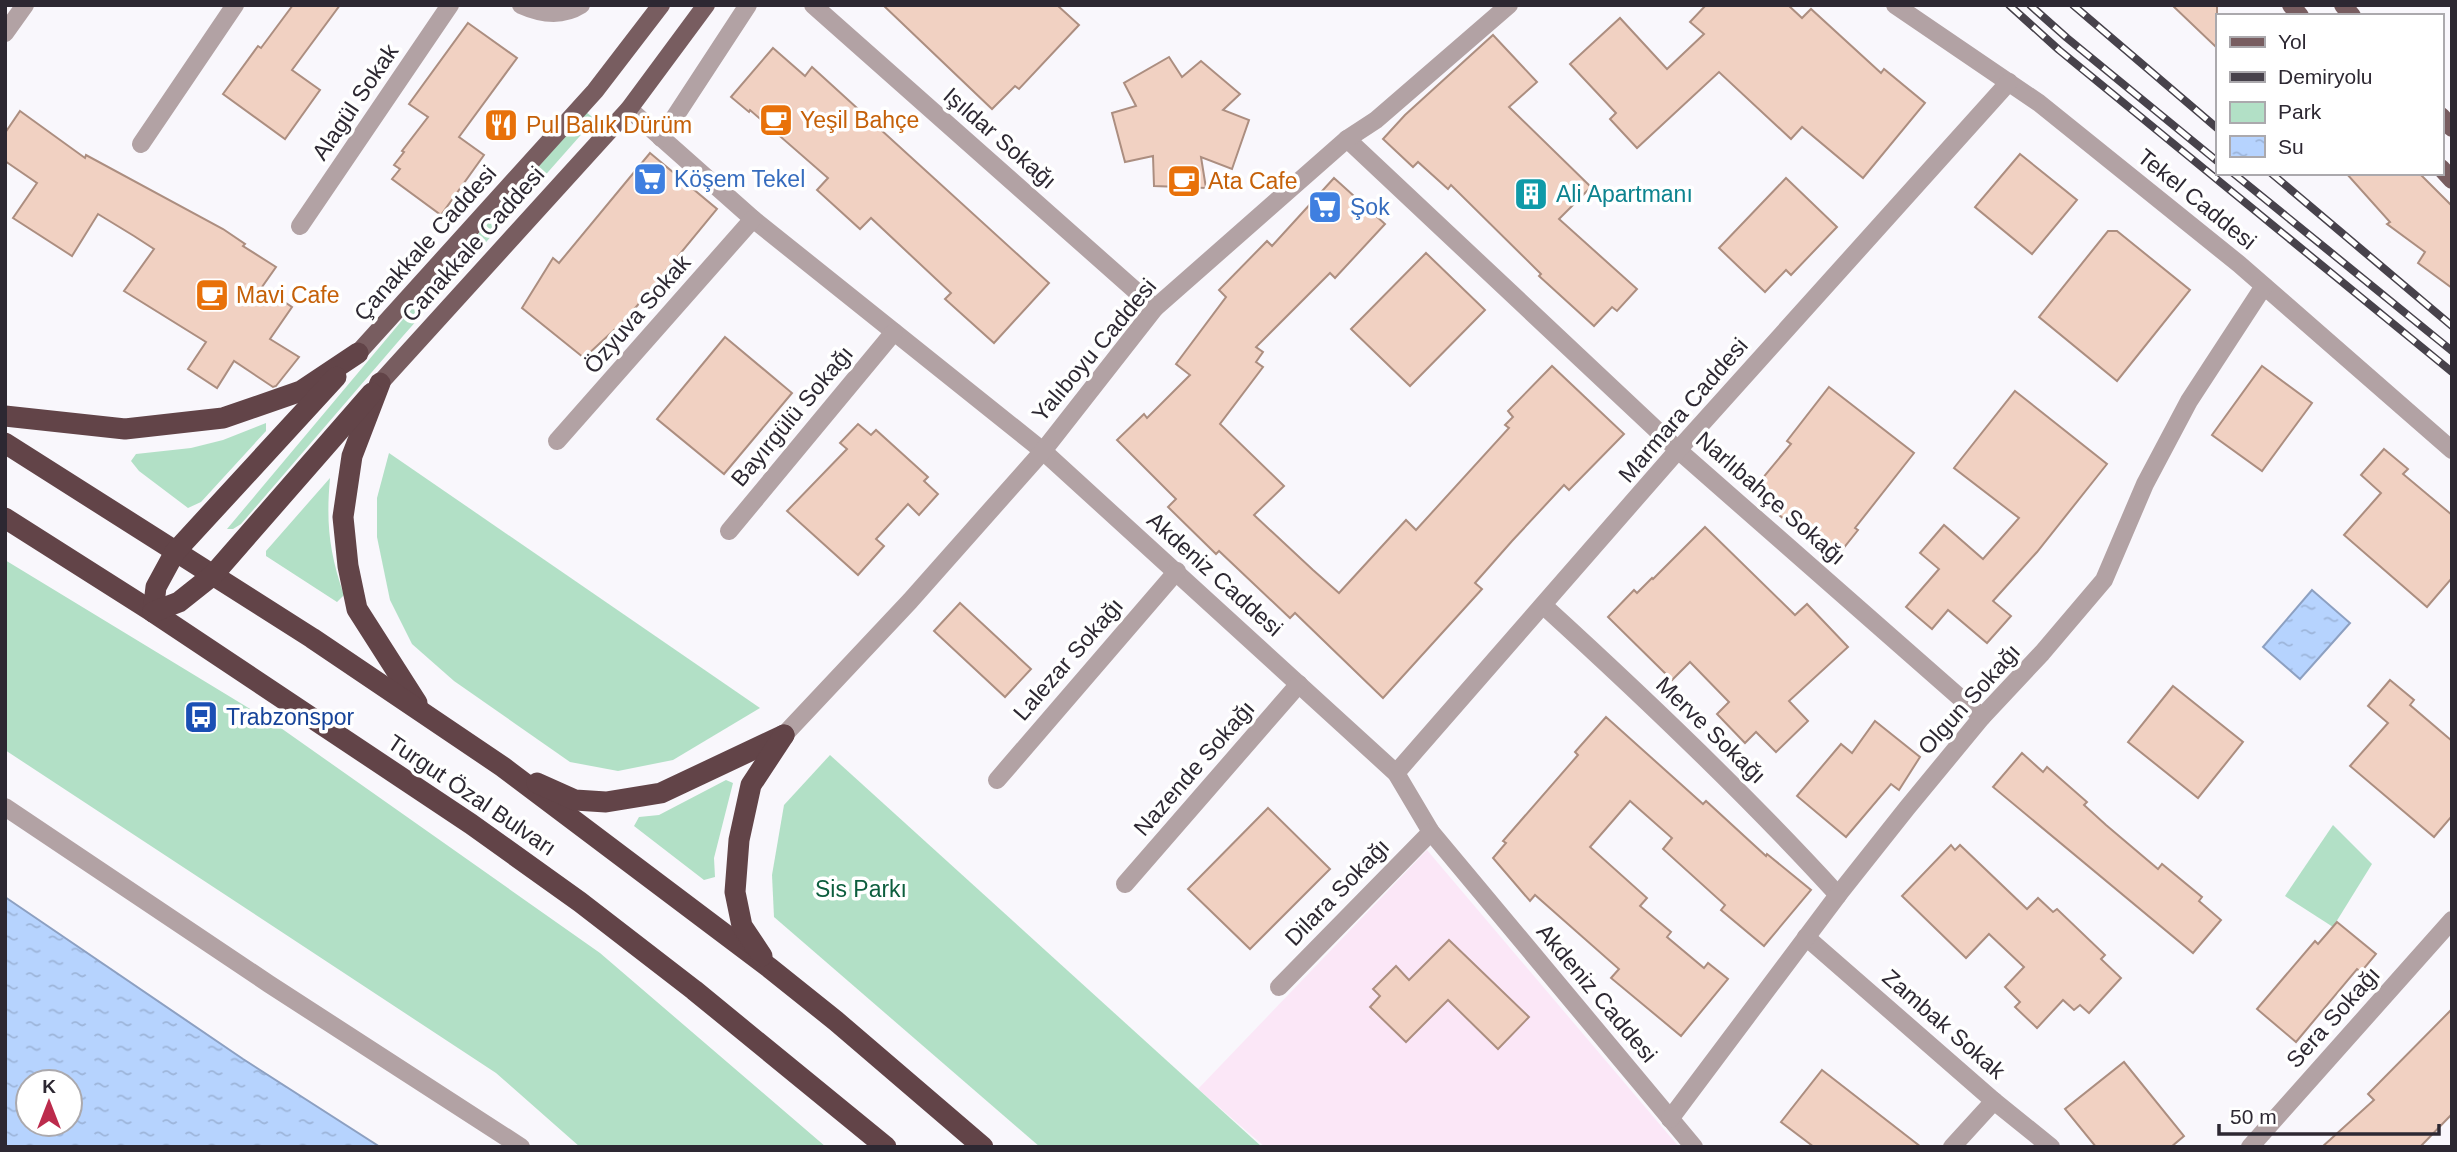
<svg xmlns="http://www.w3.org/2000/svg" width="2457" height="1152" font-family="Helvetica,sans-serif">
<defs>
<pattern id="water-ripples" width="26" height="14" patternUnits="userSpaceOnUse" patternTransform="scale(1.75)"><rect width="26" height="14" fill="#b6d3fe"/><path d="M2 4q2-2 4 0t4 0M15 11q2-2 4 0t4 0" fill="none" stroke="#9db5da"/></pattern>
</defs>
<rect width="100%" height="100%" fill="#f9f7fc"/>
<polygon fill="#fbe7f7" points="1427,850 1679,1147 1265,1147 1198,1089"/>
<g fill="#b2e0c6">
<polygon points="586,112 595,119 403,336 241,524 233,529 227,529 404,318"/>
<polygon points="266,423 266,431 201,502 188,508 139,471 131,461 136,454 191,448 223,440"/>
<polygon points="389,453 760,708 673,760 618,771 570,762 454,681 412,644 390,600 377,537 377,498"/>
<path d="M 330,478 C 326,523 329,552 344,595 L 337,602 L 266,556 L 266,551 Z"/>
<polygon points="5,560 278,726 600,953 826,1147 580,1147 496,1073 5,750"/>
<polygon points="830,755 1262,1147 1040,1147 774,917 772,875 784,805"/>
<polygon points="726,780 733,783 714,858 715,877 704,880 634,826 639,817 659,815"/>
<polygon points="2333,825 2372,864 2333,927 2285,896"/>
</g>
<g fill="url(#water-ripples)" stroke="#8da0c1" stroke-width="2" fill-rule="evenodd">
<polygon points="2312,590 2350,623 2300,679 2263,647"/>
<path d="M 5,897 L 243,1059 L 380,1147 L 5,1147 ZM 28,1082 L 70,1082 L 70,1124 L 28,1124 Z"/>
</g>
<g fill="#f1d1c2" stroke="#ac8e80" stroke-width="2">
<polygon points="293,5 340,5 292,70 320,90 285,139 223,94 258,46 261,48"/>
<polygon points="883,5 1057,5 1079,25 1019,89 1015,86 992,109"/>
<polygon points="1706,5 1788,5 1802,18 1811,9 1881,73 1884,69 1925,103 1863,178 1802,127 1791,139 1719,72 1637,148 1610,119 1616,113 1570,64 1620,18 1667,69 1704,34 1690,22"/>
<polygon points="2172,5 2217,5 2217,48"/>
<polygon points="468,23 517,58 459,137 484,155 441,215 392,179 400,169 394,165 404,152 402,151 428,117 409,104"/>
<polygon points="1493,35 1537,82 1509,107 1591,187 1559,219 1637,289 1617,311 1612,307 1594,326 1539,276 1541,274 1451,185 1448,189 1418,162 1413,167 1383,139 1405,115"/>
<polygon points="773,48 805,76 812,67 1049,283 994,343 945,299 951,293 871,218 860,229 817,190 828,178 750,110 749,112 731,97"/>
<polygon points="1169,57 1182,77 1201,61 1240,94 1223,110 1249,120 1232,169 1201,157 1206,188 1154,186 1153,156 1125,162 1112,113 1136,106 1124,83"/>
<polygon points="20,111 85,158 86,155 223,229 245,244 243,246 276,267 262,287 292,307 270,339 299,357 276,386 273,387 234,361 217,388 188,369 206,342 124,291 154,249 134,236 98,214 72,256 13,218 37,183 5,161 5,133"/>
<polygon points="650,153 717,209 627,318 584,358 522,308 553,258 559,263"/>
<polygon points="2020,154 2077,200 2032,254 1975,207"/>
<polygon points="2346,173 2419,173 2452,206 2452,288 2418,263 2425,252 2387,224 2390,222"/>
<polygon points="1334,178 1385,224 1335,278 1330,273 1256,347 1263,352 1256,362 1263,367 1220,424 1284,486 1254,515 1313,570 1339,593 1406,520 1416,530 1509,428 1505,425 1513,417 1508,411 1552,366 1624,434 1569,490 1564,485 1512,541 1475,583 1482,589 1383,698 1295,613 1290,618 1219,551 1216,554 1168,507 1176,499 1117,440 1144,414 1147,418 1190,375 1176,364 1226,297 1219,290 1267,241 1272,246"/>
<polygon points="1786,178 1837,227 1791,275 1786,270 1765,292 1719,248"/>
<polygon points="2108,231 2117,231 2190,290 2117,381 2039,317"/>
<polygon points="1426,253 1485,310 1410,386 1351,329"/>
<polygon points="725,337 792,393 724,474 657,419"/>
<polygon points="2262,366 2312,403 2262,471 2212,435"/>
<polygon points="1829,387 1914,453 1855,528 1858,530 1834,560 1751,492 1791,444 1787,441"/>
<polygon points="2015,391 2107,464 2037,552 1993,601 2011,616 1987,643 1948,610 1932,629 1906,607 1939,569 1920,553 1944,525 1983,559 2019,518 1954,468"/>
<polygon points="858,424 871,435 876,430 928,477 924,481 938,494 919,515 908,504 876,539 884,546 858,575 787,511 847,449 840,443"/>
<polygon points="2384,449 2408,469 2403,474 2452,515 2452,578 2427,607 2344,535 2381,493 2361,475"/>
<polygon points="1705,527 1795,615 1807,604 1848,647 1789,701 1808,721 1776,752 1756,732 1745,743 1717,714 1729,702 1690,662 1672,680 1608,617 1634,590 1637,593 1652,578 1653,579"/>
<polygon points="960,603 1031,669 1005,697 934,631"/>
<polygon points="2390,680 2414,700 2410,705 2452,741 2452,816 2434,837 2350,766 2388,723 2368,706"/>
<polygon points="2173,686 2243,742 2198,798 2128,742"/>
<polygon points="1606,717 1703,804 1706,801 1766,856 1767,854 1811,890 1764,946 1721,910 1725,905 1663,849 1672,838 1630,801 1590,847 1647,898 1640,906 1671,932 1667,937 1704,968 1708,963 1728,979 1681,1036 1611,978 1619,969 1535,895 1530,901 1493,858 1506,843 1503,841 1578,755 1575,752"/>
<polygon points="1875,721 1920,757 1899,790 1891,784 1846,837 1797,796 1841,744 1852,753"/>
<polygon points="2022,753 2043,772 2047,767 2087,802 2084,805 2106,825 2158,869 2162,864 2202,897 2199,901 2221,920 2193,953 1993,787"/>
<polygon points="1268,808 1330,869 1250,949 1188,889"/>
<polygon points="1951,845 1955,850 1960,845 2027,909 2038,898 2053,912 2057,909 2105,955 2101,959 2121,978 2089,1013 2080,1005 2074,1010 2063,1000 2037,1028 2015,1007 2020,1002 2005,987 2024,967 1989,934 1966,958 1902,896"/>
<polygon points="2337,922 2376,954 2361,972 2357,969 2296,1042 2257,1009 2315,941 2318,944"/>
<polygon points="1449,940 1529,1017 1498,1049 1448,1000 1406,1042 1370,1007 1380,996 1373,989 1396,966 1409,980"/>
<polygon points="2452,1009 2452,1114 2420,1147 2322,1147 2374,1100 2368,1094"/>
<polygon points="2124,1062 2184,1136 2171,1147 2096,1147 2065,1109"/>
<polygon points="1822,1070 1921,1147 1814,1147 1781,1122"/>
</g>
<g fill="none" stroke-linecap="round" stroke-linejoin="round">
<g stroke="#b2a2a4" stroke-width="18">
<path d="M 521,5 C 541,14 562,17 581,5"/>
<polyline points="813,5 1155,308"/>
<polyline points="1895,5 2039,103 2239,264 2452,450"/>
<polyline points="5,33 25,5"/>
<polyline points="629,109 753,219 1043,451 1396,773 1431,832 1694,1147"/>
<polyline points="661,138 748,5"/>
<polyline points="1347,139 1678,450 1982,717"/>
<polyline points="141,144 235,5"/>
<polyline points="300,226 450,5"/>
<polyline points="557,441 753,219"/>
<polyline points="729,531 894,332"/>
<path d="M 1544,606 C 1646,699 1745,793 1838,895"/>
<polyline points="784,735 910,601 1043,451 1155,308 1347,139 1376,120 1509,5"/>
<polyline points="1396,773 1678,450 2009,82"/>
<polyline points="997,780 1177,571"/>
<polyline points="5,807 269,984 521,1147"/>
<polyline points="1125,884 1299,684"/>
<polyline points="1806,937 1994,1101 2051,1147"/>
<polyline points="1279,987 1431,832"/>
<polyline points="1670,1119 1838,895 1907,808 1982,717 2042,653 2104,580 2145,484 2189,401 2264,286"/>
<polyline points="1952,1147 1994,1101"/>
<polyline points="2250,1147 2452,920"/>
</g>
<g stroke="#785d60" stroke-width="18">
<polyline points="2291,5 2300,16"/>
<polyline points="2343,5 2352,16"/>
<polyline points="2441,116 2452,128"/>
<polyline points="2441,168 2452,180"/>
<polyline points="358,353 595,91 661,5"/>
<polyline points="380,383 629,109 706,5"/>
</g>
<g stroke="#624448" stroke-width="21">
<polyline points="380,383 352,456 343,517 348,566 357,609 417,703"/>
<polyline points="5,416 125,429 223,418 301,391 358,353"/>
<polyline points="5,443 312,638 503,767 771,969 836,1021 983,1147"/>
<polyline points="5,518 153,612 471,824 580,902 694,990 886,1147"/>
<polyline points="153,612 156,587 175,552 336,377"/>
<polyline points="153,612 179,602 213,575 372,393"/>
<polyline points="537,783 575,800 606,802 661,793 784,735"/>
<polyline points="762,956 742,926 735,892 739,840 751,785 784,735"/>
</g>
<g stroke="#47424b" stroke-width="8">
<g id="rail">
<polyline points="2009,5 2059,50 2452,372"/>
<polyline points="2030,5 2067,38 2217,161"/>
<polyline points="2073,5 2217,128"/>
<polyline points="2233,173 2452,351"/>
<polyline points="2271,173 2452,326"/>
</g>
</g>
<use href="#rail" stroke="#fff" stroke-width="5" stroke-dasharray="16" stroke-linecap="butt"/>
</g>
<defs>
<g id="cafe-square" transform="scale(1.75)"><rect x="-9" y="-9" width="18" height="18" rx="4" fill="#e8710a" stroke="#fff"/><path d="M-5.5-4.5H6V0H3Q3 3.5 0 3.5H-2.5Q-5.5 3.5-5.5 0ZM3-3.2v2h1.7v-2ZM-6 4.5H4V6H-6Z" fill="#fff"/></g>
<g id="restaurant-square" transform="scale(1.75)"><rect x="-9" y="-9" width="18" height="18" rx="4" fill="#e8710a" stroke="#fff"/><path d="M-5-6h1v4h1v-4h1v4h1v-4h1v5L-1.5 .5V6h-2V.5L-5-1ZM5-6V6H3V1.5H1.5Q1.5-4 5-6Z" fill="#fff"/></g>
<g id="supermarket-square" transform="scale(1.75)"><rect x="-9" y="-9" width="18" height="18" rx="4" fill="#3f7fe0" stroke="#fff"/><path d="M-6-5.5h2.5l.6 2H6L4.5 2H-2.5L-4.4-4H-6ZM-1.5 3.2a1.3 1.3 0 1 0 .1 0ZM3 3.2a1.3 1.3 0 1 0 .1 0Z" fill="#fff"/></g>
<g id="building-square" transform="scale(1.75)"><rect x="-9" y="-9" width="18" height="18" rx="4" fill="#0f9aa8" stroke="#fff"/><path d="M-4-6H4V6H1V3H-1V6H-4ZM-2.5-4.3h1.7v1.8h-1.7ZM.8-4.3h1.7v1.8H.8ZM-2.5-1h1.7V.8h-1.7ZM.8-1h1.7V.8H.8Z" fill="#fff"/></g>
<g id="bus-square" transform="scale(1.75)"><rect x="-9" y="-9" width="18" height="18" rx="4" fill="#1a4fb4" stroke="#fff"/><path d="M-5-6H5V4H4V6H2V4H-2V6H-4V4H-5ZM-3.5-4V0h7V-4ZM-3.5 1.2v1.5H-2V1.2ZM2 1.2v1.5H3.5V1.2Z" fill="#fff"/></g>
</defs>
<g fill-rule="evenodd">
<use href="#cafe-square" x="776" y="120"/>
<use href="#restaurant-square" x="501" y="125"/>
<use href="#supermarket-square" x="650" y="179"/>
<use href="#cafe-square" x="1184" y="181"/>
<use href="#building-square" x="1531" y="194"/>
<use href="#supermarket-square" x="1325" y="207"/>
<use href="#cafe-square" x="212" y="295"/>
<use href="#bus-square" x="201" y="717"/>
</g>
<g text-anchor="middle" dominant-baseline="central" stroke-width="7" stroke-linejoin="round" paint-order="stroke">
<g font-size="23" fill="#2d2832" stroke="#fff">
<text transform="translate(355 102) rotate(-56)">Alagül Sokak</text>
<text transform="translate(1000 138) rotate(41)">Işıldar Sokağı</text>
<text transform="translate(2197 199) rotate(39)">Tekel Caddesi</text>
<text transform="translate(425 243) rotate(-48)">Çanakkale Caddesi</text>
<text transform="translate(473 244) rotate(-48)">Canakkale Caddesi</text>
<text transform="translate(637 314) rotate(-49)">Özyuva Sokak</text>
<text transform="translate(1094 350) rotate(-50)">Yalıboyu Caddesi</text>
<text transform="translate(1683 410) rotate(-49)">Marmara Caddesi</text>
<text transform="translate(792 416) rotate(-50)">Bayırgülü Sokağı</text>
<text transform="translate(1771 498) rotate(41)">Narlıbahçe Sokağı</text>
<text transform="translate(1215 574) rotate(42)">Akdeniz Caddesi</text>
<text transform="translate(1068 659) rotate(-49)">Lalezar Sokağı</text>
<text transform="translate(1969 699) rotate(-48)">Olgun Sokağı</text>
<text transform="translate(1711 730) rotate(44)">Merve Sokağı</text>
<text transform="translate(1194 768) rotate(-49)">Nazende Sokağı</text>
<text transform="translate(472 795) rotate(34)">Turgut Özal Bulvarı</text>
<text transform="translate(1337 892) rotate(-46)">Dilara Sokağı</text>
<text transform="translate(1597 993) rotate(50)">Akdeniz Caddesi</text>
<text transform="translate(2333 1017) rotate(-48)">Sera Sokağı</text>
<text transform="translate(1944 1024) rotate(41)">Zambak Sokak</text>
</g>
<g font-size="23" fill="#c56008" stroke="#fff" text-anchor="start">
<text x="800" y="120">Yeşil Bahçe</text>
<text x="526" y="125">Pul Balık Dürüm</text>
<text x="1208" y="181">Ata Cafe</text>
<text x="236" y="295">Mavi Cafe</text>
</g>
<g font-size="23" fill="#366cbe" stroke="#fff" text-anchor="start">
<text x="674" y="179">Köşem Tekel</text>
<text x="1350" y="207">Şok</text>
</g>
<g font-size="23" fill="#0d838f" stroke="#fff" text-anchor="start">
<text x="1556" y="194">Ali Apartmanı</text>
</g>
<g font-size="23" fill="#164399" stroke="#fff" text-anchor="start">
<text x="226" y="717">Trabzonspor</text>
</g>
<g font-size="23" fill="#0d5e3e" stroke="#fff">
<text x="861" y="889">Sis Parkı</text>
</g>
</g>
<rect width="2457" height="1152" fill="none" stroke="#2d2832" stroke-width="14"/>
<rect x="2216" y="14" width="228" height="161" fill="#ffffff" stroke="#aba9ad" stroke-width="2"/>
<rect x="2230" y="37" width="35" height="10" fill="#785d60" stroke="#aba9ad" stroke-width="2"/>
<text x="2278" y="49" font-size="21" fill="#2d2832">Yol</text>
<rect x="2230" y="72" width="35" height="10" fill="#47424b" stroke="#aba9ad" stroke-width="2"/>
<text x="2278" y="84" font-size="21" fill="#2d2832">Demiryolu</text>
<rect x="2230" y="102" width="35" height="21" fill="#b2e0c6" stroke="#aba9ad" stroke-width="2"/>
<text x="2278" y="119" font-size="21" fill="#2d2832">Park</text>
<rect x="2230" y="136" width="35" height="21" fill="url(#water-ripples)" stroke="#aba9ad" stroke-width="2"/>
<text x="2278" y="154" font-size="21" fill="#2d2832">Su</text>
<g transform="translate(49 1103)"><circle r="33" fill="#ffffff" stroke="#aba9ad" stroke-width="2"/>
<path d="M0-5L12 26L0 18L-12 26Z" fill="#bc2b4c"/>
<text y="-10" font-size="19" font-weight="bold" text-anchor="middle" fill="#2d2832">K</text>
</g>
<path d="M2219 1124v10h220v-10" fill="none" stroke="#2d2832" stroke-width="3.5"/>
<text x="2230" y="1124" font-size="21" fill="#2d2832" stroke="#ffffff" stroke-width="5" paint-order="stroke">50 m</text>
</svg>
